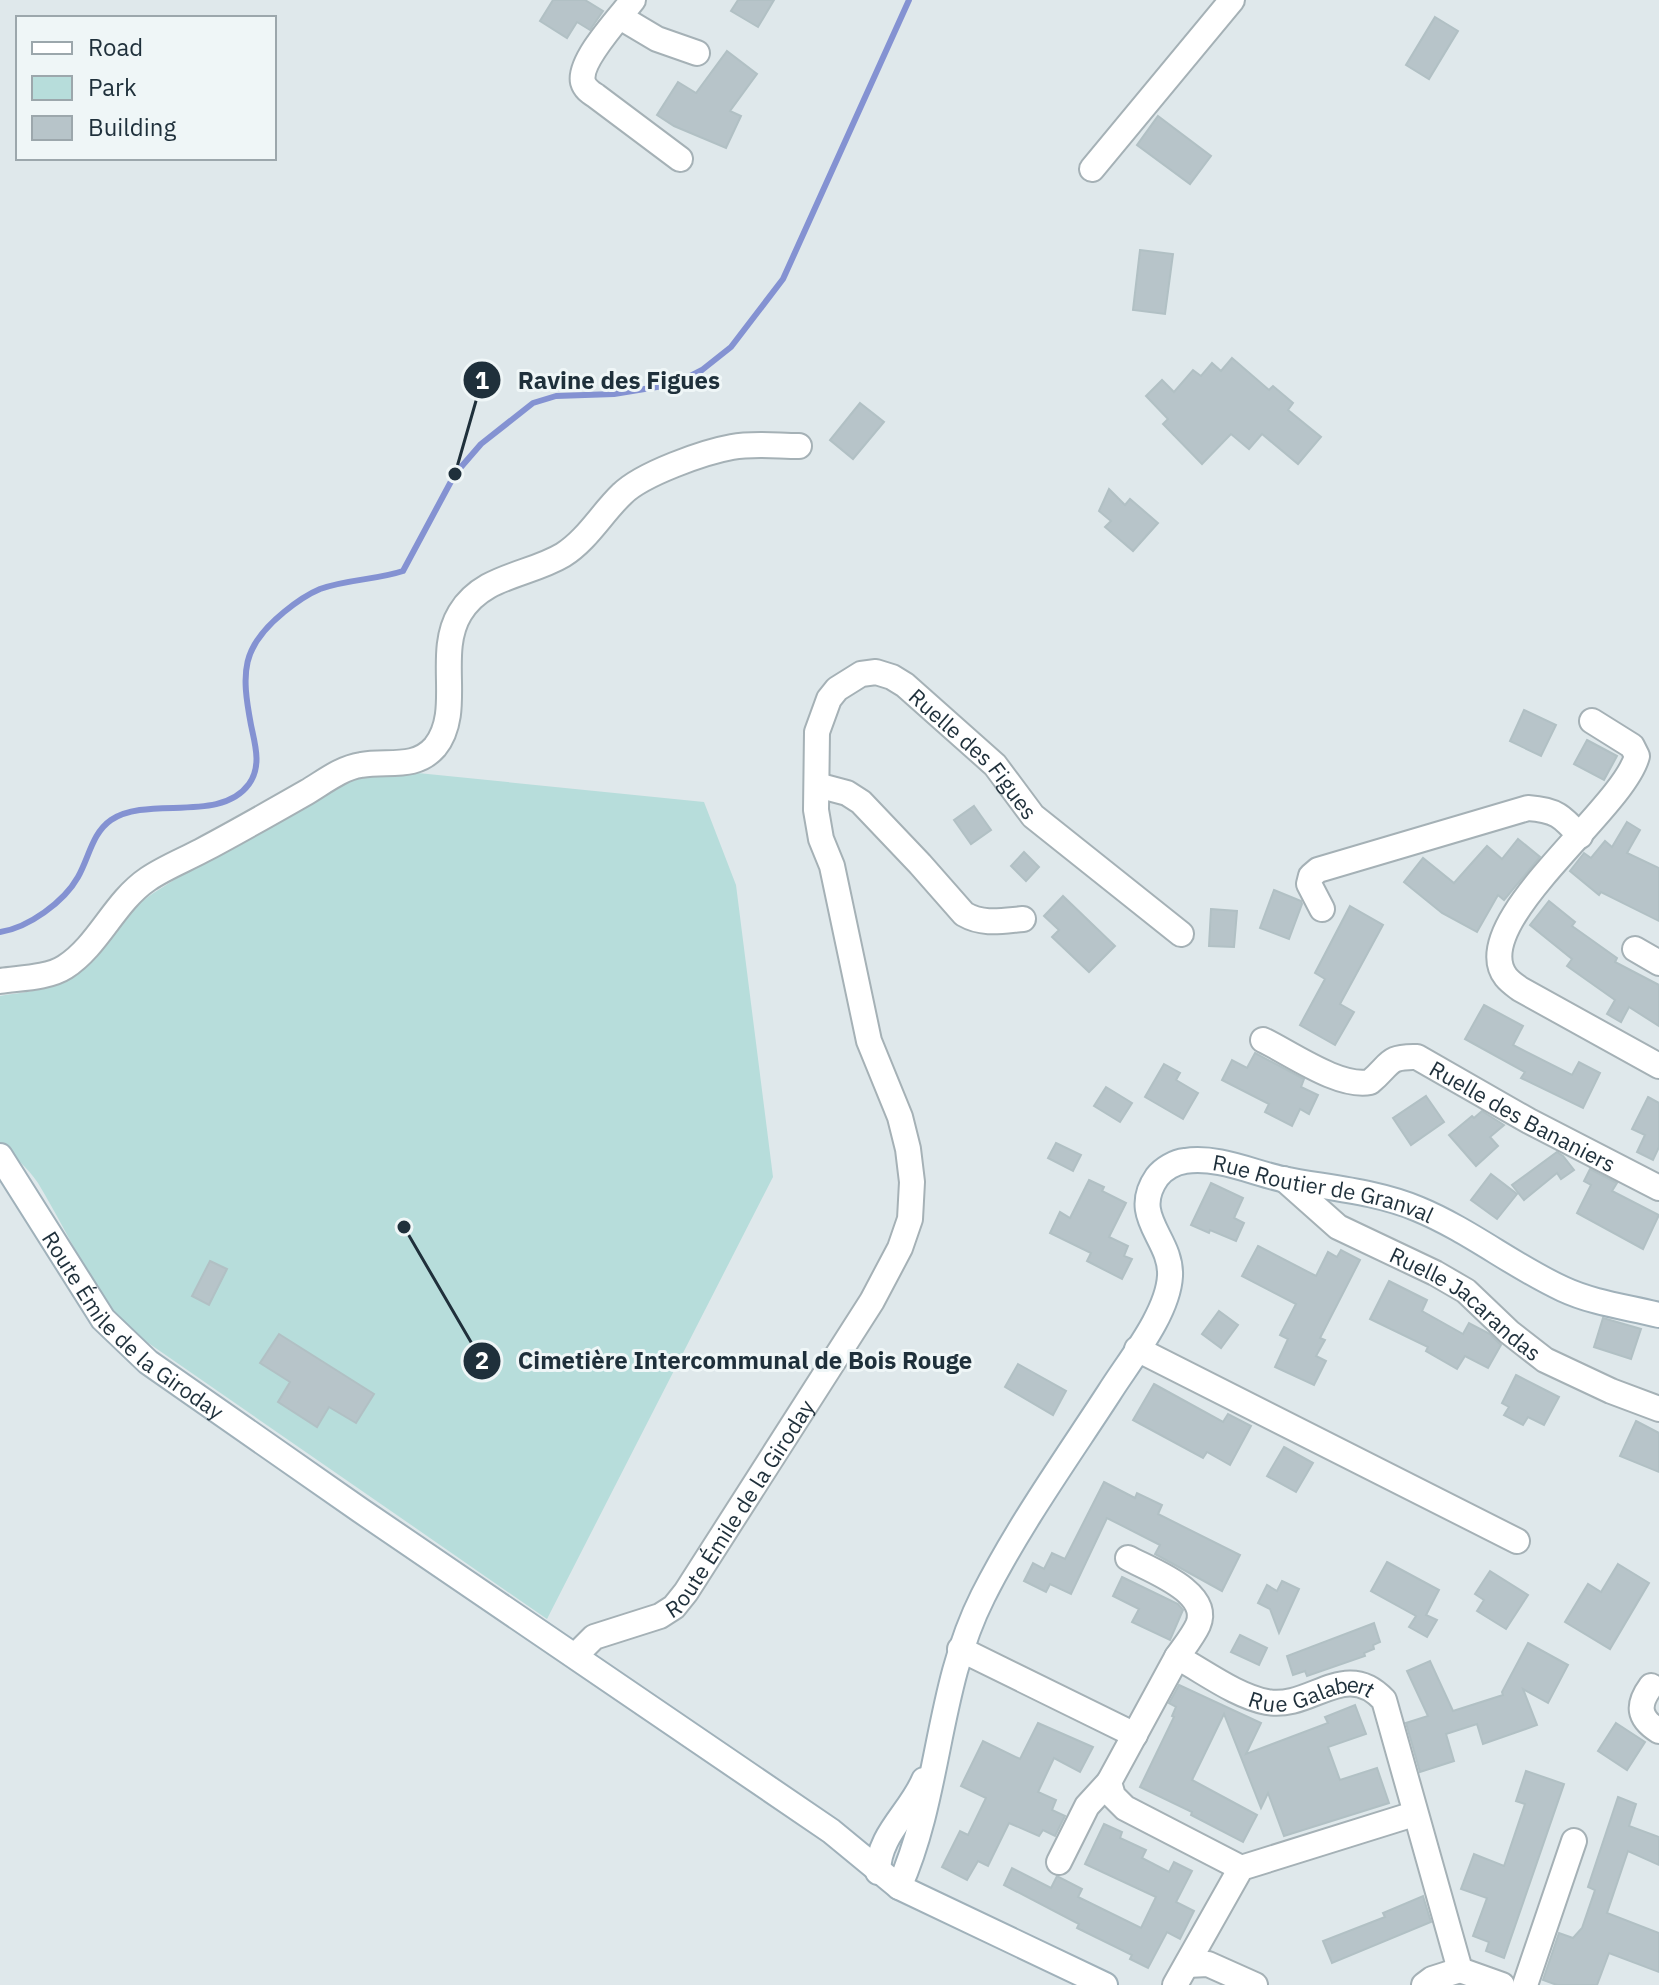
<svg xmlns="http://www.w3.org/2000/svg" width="1659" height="1985" font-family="'IBM Plex Sans',sans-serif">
<rect width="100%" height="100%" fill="#dfe8eb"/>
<path fill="#b7dddb" d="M 398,771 L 704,802 L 736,885 L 773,1177 L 547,1619 L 131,1331 C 90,1287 69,1234 38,1183 C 28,1168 12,1155 0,1142 L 0,996 C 22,992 46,991 66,981 C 103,964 118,916 152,894 C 212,855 276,821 338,784 L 367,775 Z"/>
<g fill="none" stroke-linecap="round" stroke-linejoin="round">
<path stroke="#8492d2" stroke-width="6" d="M 0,932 C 28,928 64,902 78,877 C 89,858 92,833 111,820 C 148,795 220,824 249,784 C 262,766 255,744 251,725 C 241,672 241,647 284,612 C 295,603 308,594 320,589 C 348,579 376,580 403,571 L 455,474 L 481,444 L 533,403 L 556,396 L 614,394 L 675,384 L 702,370 L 731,347 L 783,279 L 909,0"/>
</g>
<g fill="#b7c4c9" stroke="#b1c0c4" stroke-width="2">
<polygon points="553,0 585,0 603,11 590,30 577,22 567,38 540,21"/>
<polygon points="738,0 774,0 758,27 731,11"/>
<polygon points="1435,17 1458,31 1429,79 1406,65"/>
<polygon points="727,51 757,74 730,111 741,116 726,148 674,126 657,115 678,82 696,93"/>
<polygon points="1158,116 1211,156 1190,184 1137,145"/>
<polygon points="1140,250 1173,254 1165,314 1133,310"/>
<polygon points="1232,358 1269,390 1273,386 1293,403 1288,410 1321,437 1298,464 1262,434 1249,449 1231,434 1202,464 1163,424 1168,419 1146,396 1162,380 1174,392 1193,370 1201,376 1212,363 1221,371"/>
<polygon points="860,403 884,422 853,459 830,440"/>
<polygon points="1109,489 1125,505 1130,499 1158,523 1133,551 1105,527 1111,521 1099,511"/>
<polygon points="1524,710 1556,725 1541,756 1510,741"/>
<polygon points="1587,740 1617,756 1604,780 1574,764"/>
<polygon points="974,806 991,830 971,844 954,820"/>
<polygon points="1627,822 1640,830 1627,853 1659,868 1659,921 1601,892 1599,895 1570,871 1584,853 1591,858 1605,841 1612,847"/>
<polygon points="1518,839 1540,857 1504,900 1498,895 1477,932 1442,913 1404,882 1423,858 1454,883 1487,846 1502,859"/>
<polygon points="1024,852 1039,867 1026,881 1011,866"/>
<polygon points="1274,890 1301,901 1302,904 1289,939 1260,928"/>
<polygon points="1063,896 1115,946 1089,972 1052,937 1059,930 1044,916"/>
<polygon points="1549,901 1575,922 1572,926 1617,958 1615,962 1659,985 1659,1026 1629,1007 1621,1022 1607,1014 1615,1000 1567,966 1572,959 1530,925"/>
<polygon points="1350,906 1383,925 1340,1004 1354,1012 1335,1045 1300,1025 1325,979 1315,973"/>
<polygon points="1211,909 1237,911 1234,947 1209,946"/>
<polygon points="1484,1005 1523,1026 1513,1045 1572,1075 1579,1062 1600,1073 1583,1108 1521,1078 1525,1072 1465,1039"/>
<polygon points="1255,1053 1304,1079 1301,1087 1318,1095 1309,1114 1300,1109 1292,1126 1265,1112 1269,1104 1222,1080 1232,1060 1247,1068"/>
<polygon points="1164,1064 1180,1073 1176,1080 1198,1093 1183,1119 1145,1097"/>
<polygon points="1106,1087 1132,1103 1120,1122 1094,1106"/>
<polygon points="1426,1096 1444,1122 1411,1145 1393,1118"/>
<polygon points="1648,1097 1659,1103 1659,1147 1653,1160 1637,1152 1645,1135 1632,1129"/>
<polygon points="1482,1111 1504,1125 1490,1137 1498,1146 1476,1166 1449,1135 1472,1116 1474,1118"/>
<polygon points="1056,1143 1081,1155 1073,1171 1048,1158"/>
<polygon points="1557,1152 1563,1156 1574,1170 1561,1179 1557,1173 1524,1200 1512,1185"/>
<polygon points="1590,1169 1617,1183 1612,1191 1659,1215 1643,1249 1577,1213 1591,1185 1584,1181"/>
<polygon points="1491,1174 1517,1194 1497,1219 1471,1200"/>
<polygon points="1089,1180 1104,1187 1102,1191 1126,1203 1109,1237 1128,1246 1124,1256 1132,1259 1122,1279 1087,1261 1091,1253 1050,1233 1060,1212 1070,1218"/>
<polygon points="1211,1183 1243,1198 1234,1218 1244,1223 1236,1241 1210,1230 1209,1233 1191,1225"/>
<polygon points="1258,1246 1316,1276 1328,1252 1337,1257 1341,1250 1360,1260 1320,1338 1325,1340 1316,1356 1326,1361 1314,1385 1275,1367 1288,1339 1280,1335 1296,1304 1242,1276"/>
<polygon points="210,1261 227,1269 209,1305 192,1296"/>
<polygon points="1389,1281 1427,1300 1422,1311 1463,1334 1469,1323 1490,1334 1501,1345 1488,1368 1465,1356 1457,1369 1426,1351 1428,1347 1370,1319"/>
<polygon points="1219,1311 1238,1325 1221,1348 1202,1334"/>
<polygon points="1603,1318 1641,1329 1631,1359 1594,1347"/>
<polygon points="279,1334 374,1394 356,1423 329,1407 317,1427 278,1402 290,1382 260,1363"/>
<polygon points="1018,1364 1066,1391 1053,1415 1005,1387"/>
<polygon points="1516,1375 1559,1397 1544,1425 1528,1417 1523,1425 1504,1415 1509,1407 1502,1403"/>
<polygon points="1154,1384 1223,1422 1228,1414 1251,1426 1230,1465 1207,1452 1203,1458 1133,1420"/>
<polygon points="1636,1421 1659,1433 1659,1472 1620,1456"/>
<polygon points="1284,1447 1313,1463 1296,1492 1267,1476"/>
<polygon points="1104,1482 1135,1498 1137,1493 1162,1505 1158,1514 1240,1555 1222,1591 1155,1554 1160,1545 1107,1518 1071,1594 1050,1584 1046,1592 1024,1581 1033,1563 1044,1569 1052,1553 1065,1559"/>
<polygon points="1387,1562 1439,1590 1426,1615 1437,1620 1427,1637 1409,1627 1416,1616 1371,1591"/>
<polygon points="1618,1564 1649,1583 1610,1649 1565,1622 1588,1584 1601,1592"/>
<polygon points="1490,1571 1528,1595 1506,1629 1477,1611 1484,1600 1475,1594"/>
<polygon points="1122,1577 1178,1604 1183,1610 1170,1640 1132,1622 1139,1609 1113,1596"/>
<polygon points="1282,1581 1299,1589 1279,1633 1270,1609 1258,1603 1267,1585 1277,1591"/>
<polygon points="1374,1623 1380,1642 1373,1645 1374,1649 1364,1653 1365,1656 1307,1676 1305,1671 1293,1675 1287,1656"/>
<polygon points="1240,1635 1267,1648 1259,1665 1231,1652"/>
<polygon points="1528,1643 1568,1665 1548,1703 1523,1689 1537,1725 1483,1744 1477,1724 1446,1734 1454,1761 1420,1772 1406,1723 1428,1716 1407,1671 1430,1661 1453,1711 1503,1695 1502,1692"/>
<polygon points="1179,1685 1261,1723 1246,1754 1328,1723 1325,1717 1355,1705 1366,1734 1328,1747 1340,1780 1377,1768 1389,1803 1284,1836 1268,1793 1261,1808 1224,1714 1192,1780 1257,1815 1243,1842 1191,1815 1192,1812 1140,1787 1174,1717 1172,1716 1176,1707 1169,1703"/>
<polygon points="1038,1723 1093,1747 1080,1772 1054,1758 1038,1792 1056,1800 1052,1810 1065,1816 1055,1836 1043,1830 1039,1836 1009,1823 988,1866 978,1861 967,1880 942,1867 960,1831 968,1835 986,1798 961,1786 983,1741 1020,1759"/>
<polygon points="1616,1723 1645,1742 1627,1770 1598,1751"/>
<polygon points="1526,1771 1564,1784 1504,1958 1486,1951 1489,1942 1473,1936 1487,1898 1461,1889 1474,1854 1504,1866 1525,1804 1516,1801"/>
<polygon points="1618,1797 1636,1804 1629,1826 1659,1837 1659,1865 1628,1851 1607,1913 1659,1933 1659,1972 1609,1953 1597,1985 1557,1985 1543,1980 1559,1933 1573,1938 1582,1928 1595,1890 1588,1887"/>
<polygon points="1104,1824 1122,1832 1120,1838 1146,1850 1142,1858 1169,1872 1174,1862 1192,1871 1176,1902 1194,1911 1180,1939 1167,1932 1148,1968 1130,1959 1132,1955 1077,1928 1079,1924 1004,1885 1012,1868 1051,1888 1057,1876 1082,1889 1078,1897 1141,1928 1156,1897 1085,1864"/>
<polygon points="1423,1896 1431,1922 1332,1963 1323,1941 1385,1917 1383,1913"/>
</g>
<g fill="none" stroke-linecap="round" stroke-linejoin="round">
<g stroke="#a5b1b6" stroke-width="28">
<g id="street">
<path d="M 633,0 C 620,17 578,61 583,82 C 585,89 590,92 596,96 L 680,159"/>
<polyline points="620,17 657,39 697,53"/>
<polyline points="1092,169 1232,0"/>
<path d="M 1592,721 L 1632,746 L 1637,756 C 1623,810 1465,924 1506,977 C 1510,982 1516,986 1520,989 L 1659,1066"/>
<path d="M 817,785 L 847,793 L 861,802 L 920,864 L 964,914 C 983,925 1001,921 1023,919"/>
<path d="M 1322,909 L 1309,884 L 1311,876 L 1318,870 L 1528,808 C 1556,810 1562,816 1580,836"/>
<polyline points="1635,949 1659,963"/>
<path d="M 0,981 C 20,978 48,978 65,967 C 99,945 114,902 148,879 C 164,868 184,860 201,851 C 237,832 272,812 307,792 C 324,782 341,768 361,765 C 387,760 415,770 435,747 C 464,711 435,654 460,613 C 483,575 528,576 563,555 C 587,540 602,513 622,494 C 642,474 704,452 732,447 C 753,443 778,446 799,446"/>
<path id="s1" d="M 1263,1040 C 1292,1054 1339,1088 1370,1082 C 1391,1065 1386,1056 1417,1057 L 1529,1121 L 1659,1188"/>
<path id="s2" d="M 1284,1179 L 1338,1227 L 1435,1273 L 1466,1291 L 1509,1332 L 1545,1360 L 1611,1391 L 1659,1409"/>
<polyline points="1137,1349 1517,1541"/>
<path d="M 1128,1558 C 1150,1570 1212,1592 1198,1625 C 1193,1636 1184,1647 1177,1657"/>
<polyline points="960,1649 1135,1735"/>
<path id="s3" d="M 576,1655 L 594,1637 L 660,1616 L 674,1607 L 686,1592 L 872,1301 L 900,1248 L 910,1219 L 912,1182 L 908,1149 L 900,1117 L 869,1041 L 832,866 L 821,839 L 816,810 L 817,732 L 829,699 L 837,689 L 861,674 L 876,672 L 892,677 L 905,685 L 995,765 L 1033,816 L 1181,934"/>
<path d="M 1651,1686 C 1637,1705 1638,1718 1659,1731"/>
<polyline points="1059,1862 1087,1806 1109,1782"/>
<path id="s4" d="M 1241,1868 L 1125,1808 L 1113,1796 L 1109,1782 L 1177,1657 C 1205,1672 1236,1696 1267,1702 C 1311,1710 1345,1658 1384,1700 L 1460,1970 L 1502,1985"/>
<polyline points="1187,1965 1208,1964 1255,1985"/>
<polyline points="1175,1985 1241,1868 1414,1814"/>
<polyline points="1424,1985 1432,1979 1460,1970"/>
<polyline points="1525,1985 1574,1841"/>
</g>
</g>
<g stroke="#a0b1ba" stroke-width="28">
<g id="secondary">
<path id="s5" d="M 0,1156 L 103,1319 L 148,1362 L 360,1510 L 831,1831 L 899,1887 L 1105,1985"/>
<path d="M 878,1872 C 878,1835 910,1813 924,1780"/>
<path id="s6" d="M 899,1887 C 941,1793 936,1689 983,1596 C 1019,1525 1066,1459 1109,1393 C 1129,1361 1168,1314 1170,1276 C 1172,1238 1129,1217 1157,1177 C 1163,1169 1175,1162 1185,1161 C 1217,1156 1251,1172 1282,1179 C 1328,1188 1375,1191 1418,1209 C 1469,1230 1513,1266 1563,1289 C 1593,1303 1627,1307 1659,1315"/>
</g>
</g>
<use href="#street" stroke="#fff" stroke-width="24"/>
<use href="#secondary" stroke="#fff" stroke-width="24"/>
</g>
<g text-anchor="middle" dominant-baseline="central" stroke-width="6" stroke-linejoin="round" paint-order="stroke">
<g font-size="22" fill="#1f303b" stroke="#eff6f7">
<text stroke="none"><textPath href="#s3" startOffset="1288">Ruelle des Figues</textPath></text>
<text stroke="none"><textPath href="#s1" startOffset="294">Ruelle des Bananiers</textPath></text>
<text stroke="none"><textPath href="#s6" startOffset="956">Rue Routier de Granval</textPath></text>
<text stroke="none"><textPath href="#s2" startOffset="222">Ruelle Jacarandas</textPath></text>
<text stroke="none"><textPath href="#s5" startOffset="218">Route Émile de la Giroday</textPath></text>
<text stroke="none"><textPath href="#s3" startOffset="230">Route Émile de la Giroday</textPath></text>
<text stroke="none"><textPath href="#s4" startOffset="452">Rue Galabert</textPath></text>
</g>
</g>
<path fill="none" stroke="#1f303b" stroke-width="3" d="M455 474L482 380M404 1227L482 1361"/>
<g fill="#1f303b" stroke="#eff6f7" stroke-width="3">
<circle cx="455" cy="474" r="8"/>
<circle cx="404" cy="1227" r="8"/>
<circle cx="482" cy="380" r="20"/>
<circle cx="482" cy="1361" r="20"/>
</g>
<g font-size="24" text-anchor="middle" font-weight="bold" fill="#fff">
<text x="482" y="389">1</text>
<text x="482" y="1369">2</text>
</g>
<g font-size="24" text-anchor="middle" font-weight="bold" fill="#1f303b" stroke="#eff6f7" stroke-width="6" stroke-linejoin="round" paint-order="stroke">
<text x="619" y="389">Ravine des Figues</text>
<text x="745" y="1369">Cimetière Intercommunal de Bois Rouge</text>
</g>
<rect x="16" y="16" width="260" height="144" fill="#eff6f7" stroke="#9ca7ac" stroke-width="2"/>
<rect x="32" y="42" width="40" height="12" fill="#ffffff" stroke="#9ca7ac" stroke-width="2"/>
<text x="88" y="56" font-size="24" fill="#1f303b">Road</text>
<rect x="32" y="76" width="40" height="24" fill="#b7dddb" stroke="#9ca7ac" stroke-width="2"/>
<text x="88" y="96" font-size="24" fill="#1f303b">Park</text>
<rect x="32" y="116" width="40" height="24" fill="#b7c4c9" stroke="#9ca7ac" stroke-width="2"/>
<text x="88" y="136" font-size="24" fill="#1f303b">Building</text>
</svg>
